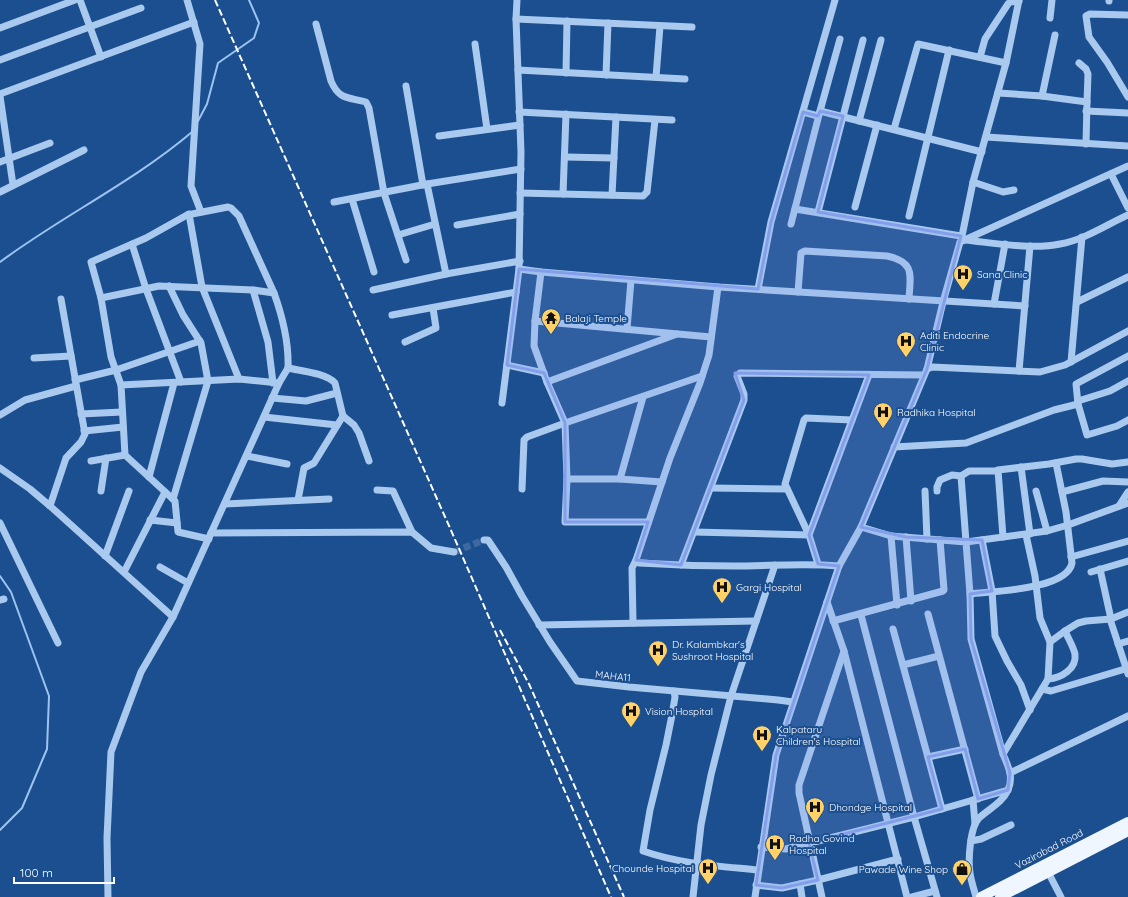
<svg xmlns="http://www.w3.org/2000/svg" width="1128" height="897" font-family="Quicksand,sans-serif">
<rect width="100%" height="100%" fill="#1b4f8f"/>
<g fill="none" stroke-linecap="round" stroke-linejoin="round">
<g stroke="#9cc4f0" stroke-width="2">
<polyline points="198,121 207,104 218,63 254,38 259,23 249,0"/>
<path d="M 0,262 C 62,216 133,182 192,132"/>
<polyline points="0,576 11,592 49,696 47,749 22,808 0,830"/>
</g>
<polyline stroke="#3d69a0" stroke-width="7" stroke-dasharray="7 3.5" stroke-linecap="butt" points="454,552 484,540"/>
<g stroke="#a9c9ee" stroke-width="7">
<polyline points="80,0 101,57"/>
<polyline points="187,0 200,44 191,186 201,212"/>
<polyline points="517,0 516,19 521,152 519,269 541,272 718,287 1025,306"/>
<polyline points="1109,1 1109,0"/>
<polyline points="1128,15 1090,14 1086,16 1089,37 1107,62 1128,97"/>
<polyline points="1050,18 1052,0"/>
<polyline points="516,19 692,27"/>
<path d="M 316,24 L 331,81 C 339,100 348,97 366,102 L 369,108 L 384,193 L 406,260"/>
<polyline points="0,28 75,0"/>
<polyline points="475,44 487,129"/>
<polyline points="980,57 985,39 1008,4 1010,2 1019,1"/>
<polyline points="0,60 141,8"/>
<polyline points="1079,63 1086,69 1088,74 1087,102"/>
<polyline points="518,70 685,79"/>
<polyline points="566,73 567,21"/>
<polyline points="606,75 608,23"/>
<polyline points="656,77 660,26"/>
<polyline points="406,86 423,185"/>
<polyline points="998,93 1042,96 1087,102 1086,144"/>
<polyline points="0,94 194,22"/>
<polyline points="0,96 13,185"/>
<polyline points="1042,96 1055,35"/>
<polyline points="820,111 840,39"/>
<polyline points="1086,111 1128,113"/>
<polyline points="519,112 672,120"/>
<polyline points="803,112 818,116"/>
<polyline points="859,121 881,40"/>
<polyline points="894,129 918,44 1006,63"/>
<polyline points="439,136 520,125"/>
<polyline points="986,137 1128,146"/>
<polyline points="565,157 614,158"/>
<polyline points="0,162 50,143"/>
<polyline points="1111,174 1128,208"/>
<polyline points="973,182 1003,192 1014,190"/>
<polyline points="427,184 446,274"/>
<polyline points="0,192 84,150"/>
<polyline points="520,193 643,196 647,192 655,120"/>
<polyline points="563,194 566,114"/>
<polyline points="612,195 616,117"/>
<polyline points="352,199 374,272"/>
<polyline points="334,202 427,184 521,169"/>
<polyline points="855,207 877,125"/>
<polyline points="795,209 961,236"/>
<polyline points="818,212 863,40"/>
<polyline points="189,214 202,287 239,379"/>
<polyline points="909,216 949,50"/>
<polyline points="791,224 820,111 982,152"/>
<polyline points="457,225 520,214"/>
<polyline points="398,235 435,224"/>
<path d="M 965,240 C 994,243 1032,250 1060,244 C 1084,240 1106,225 1128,215"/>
<polyline points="961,241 973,182 1006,63 1019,0"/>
<polyline points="132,244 146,289 181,382"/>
<polyline points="169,286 183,315 201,343 208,381 173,499"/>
<path d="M 718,287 L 709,355 L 700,383 L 670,458 L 636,560 L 639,563 C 671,565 702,566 734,566 C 770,566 804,563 839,566"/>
<polyline points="758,289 771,222 835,0"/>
<polyline points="253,290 268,342 273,383"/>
<polyline points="373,290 446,274 520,261"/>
<path d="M 798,292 L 801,253 L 805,251 L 887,256 C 916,262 910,276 909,299"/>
<polyline points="101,298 91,262 146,238 187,215 228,207 231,208 239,216 274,293"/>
<polyline points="1077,302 1128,277"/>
<polyline points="994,304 1005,244"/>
<polyline points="392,315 516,292"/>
<polyline points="535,321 711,337"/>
<polyline points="627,329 631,280"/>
<polyline points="405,342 436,328 433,308"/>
<polyline points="1128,356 1076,384 1078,404 1087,435 1117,426 1128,420"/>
<polyline points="34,358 71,356"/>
<polyline points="1071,362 1082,237"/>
<polyline points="507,365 544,373"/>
<polyline points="927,369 932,367 1040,372 1065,365 1128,331"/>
<polyline points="1019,371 1030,246"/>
<polyline points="75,380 116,370 200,341"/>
<polyline points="547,382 677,334"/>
<path d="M 121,385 L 111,357 L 101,298 L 159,286 L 253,290 L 274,293 C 283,318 289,342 288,368"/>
<polyline points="643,397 620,479 662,482"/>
<polyline points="272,398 306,401 337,393"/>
<polyline points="1078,401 1110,391 1128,381"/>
<polyline points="502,403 519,269"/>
<polyline points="81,414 122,412"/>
<polyline points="0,415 25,400 76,386"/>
<polyline points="264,417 337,425"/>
<polyline points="84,431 123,427"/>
<polyline points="894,447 966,443 1054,410 1078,404"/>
<polyline points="247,456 287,464"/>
<polyline points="91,461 125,455"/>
<polyline points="1021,467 1030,534"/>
<polyline points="0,468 30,489 50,506 173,617 141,672 111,752 107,838 108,897"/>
<polyline points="961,476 966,542 1047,531 1068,525 1128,503"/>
<polyline points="149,477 174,383"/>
<polyline points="567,479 620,479"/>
<polyline points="711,488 787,489"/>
<polyline points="522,489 524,440 527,437 565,423 547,382 534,346 535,321 541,272"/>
<polyline points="377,490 393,491 412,532"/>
<polyline points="101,491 106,458"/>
<polyline points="925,491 927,539"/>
<polyline points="937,491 937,487 940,480 952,475 961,476 969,471 998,471"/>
<polyline points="1036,491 1047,531"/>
<polyline points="1062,492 1103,481 1128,482"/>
<polyline points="298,500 304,468 314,463 343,416"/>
<polyline points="225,504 329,499"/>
<polyline points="50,506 66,458 81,442 85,434 61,299"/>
<polyline points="1119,506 1128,492"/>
<polyline points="150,520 177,523"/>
<polyline points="648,522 565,522 567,479 565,423 702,376"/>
<polyline points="0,523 58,643"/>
<polyline points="861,527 891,536 966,542 970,594 971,639 1003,754"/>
<polyline points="694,532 809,535 785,484 804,420 806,418 852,420"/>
<polyline points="211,533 412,532 431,548 454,552"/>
<polyline points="1026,535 1035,576 1040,618 1050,642"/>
<polyline points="891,536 897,605"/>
<polyline points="906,537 911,601"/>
<polyline points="1003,537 998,470 1049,464 1076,459 1082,459 1112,464 1128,462"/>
<polyline points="209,539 178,532 175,501 125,455 121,385 239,379 279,383"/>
<polyline points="484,540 488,540 506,567 522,596 550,642 577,681 629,687 778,700 793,702"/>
<polyline points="982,540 992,591 995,636 1007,661 1021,685 1030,710"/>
<polyline points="105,556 129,491"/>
<polyline points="1071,557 1128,541"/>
<polyline points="818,564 809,535 869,375"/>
<polyline points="681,565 744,400 744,394 737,376 740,373 924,375"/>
<polyline points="160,567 188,583"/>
<polyline points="1100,569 1111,619"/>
<polyline points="124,572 165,492"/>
<polyline points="1091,572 1128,561"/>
<path d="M 970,594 C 992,591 1067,590 1072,563 L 1066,512 L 1056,463"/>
<polyline points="0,600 4,599"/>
<polyline points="928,614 978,799"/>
<path d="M 173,617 L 279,383 L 288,368 C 301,371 326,373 335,383 L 343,416 L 354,425 L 359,433 L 369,461"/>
<polyline points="1110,619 1128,674"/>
<polyline points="833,621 943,591 944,590 940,540"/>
<polyline points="633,623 632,568 636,560"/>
<polyline points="539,625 756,621"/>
<polyline points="893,629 942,809"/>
<polyline points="1118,644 1128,641"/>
<polyline points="844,651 907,897"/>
<polyline points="903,665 939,656"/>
<path d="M 1048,679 C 1061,678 1077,669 1075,654 C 1073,646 1068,638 1065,631"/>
<polyline points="1042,689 1051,691 1128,668"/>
<path d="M 674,691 L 675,697 L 672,715 L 666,745 L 650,810 L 643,851 C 680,864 719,866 758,870"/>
<polyline points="928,757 965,749"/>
<polyline points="1010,773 1128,716"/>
<polyline points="973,800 975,824"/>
<polyline points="971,841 981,839 1011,825"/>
<polyline points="761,847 786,849 914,817 861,615"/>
<polyline points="1048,872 1061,897"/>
<polyline points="800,884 802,897"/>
<polyline points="756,885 782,888 818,880 898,859"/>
<polyline points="693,897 701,825 711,775 731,696 775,565"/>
<polyline points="755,897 776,755 839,566 861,527 927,369 943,302 960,242 1128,166"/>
<polyline points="822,897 799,793 799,785 844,651 827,602"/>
<polyline points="912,897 935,891"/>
<path d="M 937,897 L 914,817 L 1008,790 C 1014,777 1008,766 1003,754 L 1048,679 L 1050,642 L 1065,631 L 1078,623 L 1086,621 L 1111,619 L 1128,612"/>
<path d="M 976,897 C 974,889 971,881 970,873 C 968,860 970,827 979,818 C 990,808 1002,803 1008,790"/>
</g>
<g stroke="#f0f6ff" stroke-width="10">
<polyline points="981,897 1128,822"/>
<polyline points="1000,897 1128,831"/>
</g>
<g stroke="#fff" stroke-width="2" stroke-dasharray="7 3" stroke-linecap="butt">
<polyline points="215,0 450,528 611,897"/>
<polyline points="500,630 529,684 624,897"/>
</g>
</g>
<path fill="#839eea" fill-opacity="0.2" stroke="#839eea" stroke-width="3" stroke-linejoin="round" d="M 820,111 L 843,116 L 818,212 L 961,236 L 927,369 L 861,527 L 906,537 L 982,540 L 992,591 L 970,594 L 971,639 L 1010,773 L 1008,790 L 978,799 L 965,749 L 928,757 L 942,809 L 809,843 L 818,880 L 782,888 L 756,885 L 776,755 L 839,566 L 818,564 L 809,535 L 869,375 L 735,373 L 744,400 L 681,565 L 636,560 L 648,522 L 565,522 L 565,423 L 544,373 L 507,365 L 519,269 L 758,289 L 771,222 L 803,112 L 818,116 Z"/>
<defs>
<g id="hospital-pin" transform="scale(1)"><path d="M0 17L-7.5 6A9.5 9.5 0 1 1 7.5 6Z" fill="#ffd166" stroke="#1b4f8f"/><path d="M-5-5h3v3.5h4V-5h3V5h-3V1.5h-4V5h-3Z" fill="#111"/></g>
<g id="temple-pin" transform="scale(1)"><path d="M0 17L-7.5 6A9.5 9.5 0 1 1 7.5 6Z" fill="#ffd166" stroke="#1b4f8f"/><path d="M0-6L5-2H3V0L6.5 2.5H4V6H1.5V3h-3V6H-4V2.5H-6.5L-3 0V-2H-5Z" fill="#111"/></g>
<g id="shop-pin" transform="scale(1)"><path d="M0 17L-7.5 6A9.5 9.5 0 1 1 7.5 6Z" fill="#ffd166" stroke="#1b4f8f"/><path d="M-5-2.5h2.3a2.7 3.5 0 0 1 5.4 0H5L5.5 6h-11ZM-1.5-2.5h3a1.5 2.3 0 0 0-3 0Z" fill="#111"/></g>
</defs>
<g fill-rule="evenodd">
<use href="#hospital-pin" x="963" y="274"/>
<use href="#temple-pin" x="551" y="318"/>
<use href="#hospital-pin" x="906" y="341"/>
<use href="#hospital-pin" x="883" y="412"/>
<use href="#hospital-pin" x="722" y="587"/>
<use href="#hospital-pin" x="658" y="650"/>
<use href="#hospital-pin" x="631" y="711"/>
<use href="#hospital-pin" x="762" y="735"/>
<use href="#hospital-pin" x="815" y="807"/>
<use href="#hospital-pin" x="775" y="844"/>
<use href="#hospital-pin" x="708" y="868"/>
<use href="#shop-pin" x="962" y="869"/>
</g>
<g text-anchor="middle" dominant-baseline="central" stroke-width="4" stroke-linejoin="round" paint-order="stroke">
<g font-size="10" fill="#fff" stroke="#1b4f8f" text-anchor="start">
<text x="977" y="274">Sana Clinic</text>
<text x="565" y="318">Balaji Temple</text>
<text x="920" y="335">Aditi Endocrine<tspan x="920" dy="12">Clinic</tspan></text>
<text x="897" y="412">Radhika Hospital</text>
<text x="736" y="587">Gargi Hospital</text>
<text x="672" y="644">Dr. Kalambkar's<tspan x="672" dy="12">Sushroot Hospital</tspan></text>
<text x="645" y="711">Vision Hospital</text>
<text x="776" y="729">Kalpataru<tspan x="776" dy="12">Children's Hospital</tspan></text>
<text x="829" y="807">Dhondge Hospital</text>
<text x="789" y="838">Radha Govind<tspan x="789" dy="12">Hospital</tspan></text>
<text x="694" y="868" text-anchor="end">Chounde Hospital</text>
<text x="948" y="869" text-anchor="end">Pawade Wine Shop</text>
</g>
<g font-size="10" fill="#fff" stroke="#1b4f8f">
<text transform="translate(613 676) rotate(6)">MAHA11</text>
<text transform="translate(1049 849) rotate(-27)">Vazirabad Road</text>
</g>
</g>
<path d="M14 877v6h100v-6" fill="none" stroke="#ffffff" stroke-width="2"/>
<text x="20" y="877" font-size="12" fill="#ffffff" stroke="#1b4f8f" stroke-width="3" paint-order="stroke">100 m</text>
</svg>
